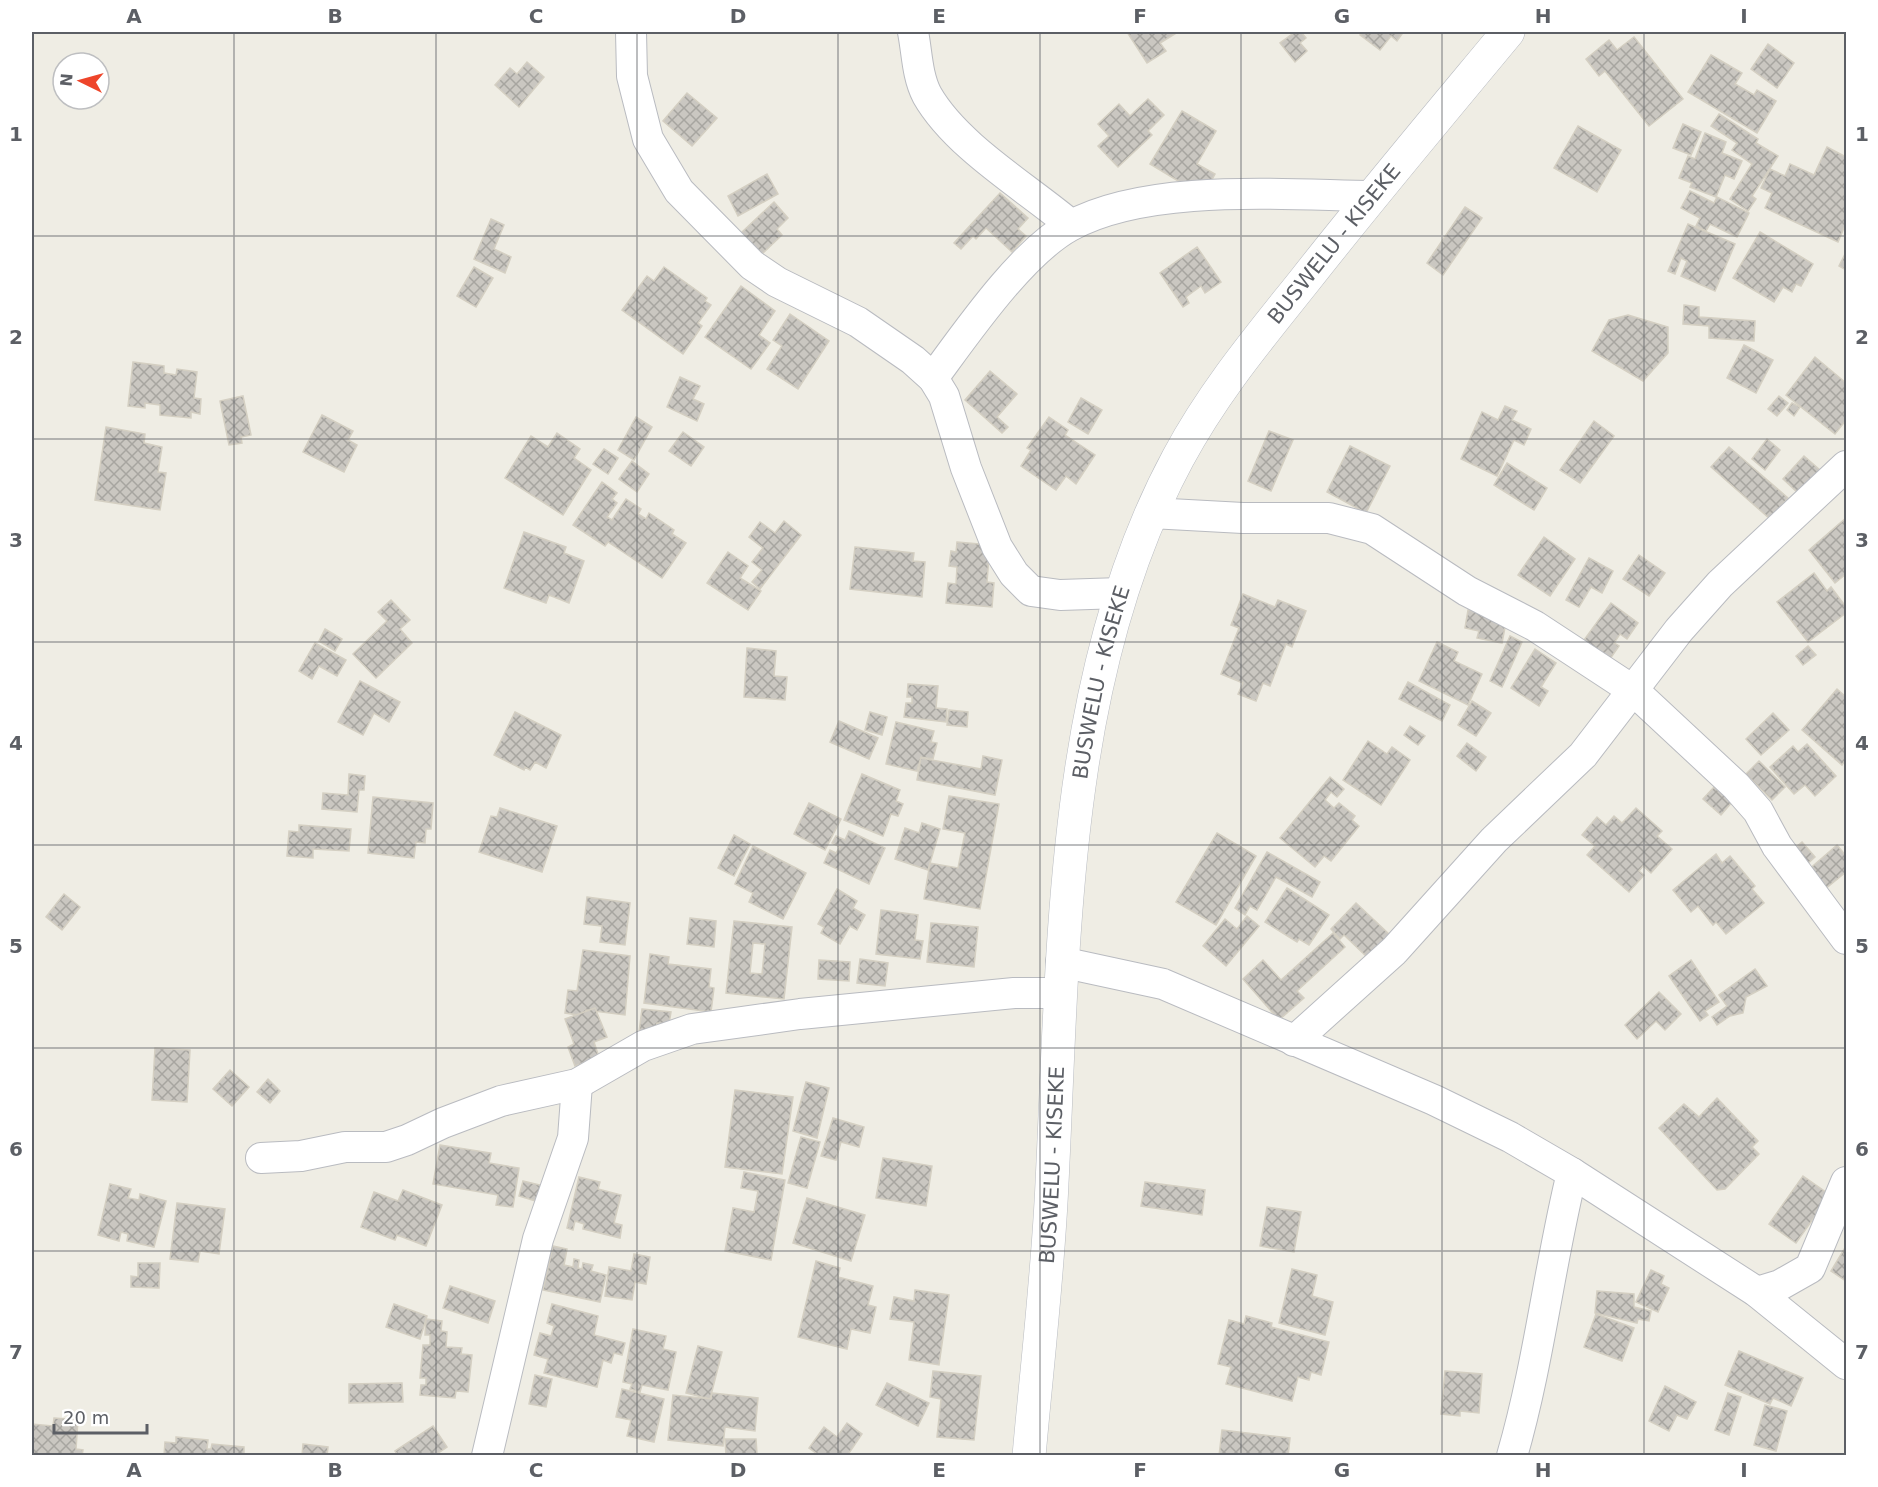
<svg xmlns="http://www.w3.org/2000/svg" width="1878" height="1487" font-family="'DejaVu Sans',sans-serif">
<defs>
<pattern id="building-cross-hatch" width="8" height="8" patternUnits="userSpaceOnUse" patternTransform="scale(1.5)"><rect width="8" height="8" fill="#cac7c1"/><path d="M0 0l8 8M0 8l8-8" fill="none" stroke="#a7a5a0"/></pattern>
</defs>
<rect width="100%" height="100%" fill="#efede4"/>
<g fill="url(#building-cross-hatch)" stroke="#d4cfc2" stroke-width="1.5" fill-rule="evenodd">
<polygon points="1127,32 1178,32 1160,43 1166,51 1147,63"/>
<polygon points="1295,32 1301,32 1306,38 1300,43 1307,51 1295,62 1280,43"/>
<polygon points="1363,32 1399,32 1402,34 1397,41 1391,36 1380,50 1360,35"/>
<polygon points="1634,37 1683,99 1649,126 1605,71 1599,76 1586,59 1609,40 1617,50"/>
<polygon points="1768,44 1794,63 1777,88 1751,69"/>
<polygon points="1711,55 1742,73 1735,84 1754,95 1757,90 1776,101 1757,133 1688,92"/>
<polygon points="527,62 544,77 519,107 495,85 510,68 517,74"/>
<polygon points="687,93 717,118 692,146 663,121"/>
<polygon points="1148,99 1164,115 1148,131 1152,135 1118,167 1098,146 1109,136 1098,124 1119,104 1130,116"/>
<polygon points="1182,111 1216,131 1197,164 1215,174 1203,196 1150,164"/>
<polygon points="1719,114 1758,139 1756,143 1778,156 1752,196 1756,199 1748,211 1730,199 1752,164 1732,150 1737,143 1711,126"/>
<polygon points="1683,124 1701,132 1691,155 1673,148"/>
<polygon points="1578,126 1621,150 1597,192 1554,168"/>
<polygon points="1705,133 1726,142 1722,153 1742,161 1734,179 1725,175 1716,197 1690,187 1692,183 1679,178 1688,156 1695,159"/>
<polygon points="1827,147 1846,157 1846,223 1838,242 1765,208 1772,193 1761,188 1770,169 1785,176 1790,164 1814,175"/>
<polygon points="767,174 778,194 738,216 728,196"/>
<polygon points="1690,191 1714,203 1717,197 1749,213 1737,237 1710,224 1706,231 1696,226 1700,218 1681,208"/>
<polygon points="1000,193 1028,218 1018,229 1026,236 1012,252 986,228 976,239 973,236 961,249 954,243"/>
<polygon points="774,202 788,218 777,229 782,235 761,255 741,233"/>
<polygon points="1465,207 1482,218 1443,275 1427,263"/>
<polygon points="491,219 504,225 494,249 511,257 505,273 474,259"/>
<polygon points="1688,224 1735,244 1715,291 1681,276 1687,261 1681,258 1675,274 1668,271"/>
<polygon points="1760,232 1813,264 1801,286 1796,284 1792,292 1783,287 1774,302 1733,278"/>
<polygon points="1197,247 1221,282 1205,293 1201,286 1186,297 1189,303 1183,307 1160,273"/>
<polygon points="1846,252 1846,270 1839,266"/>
<polygon points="474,267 493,278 476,307 457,296"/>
<polygon points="664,267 707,298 705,301 711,305 698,323 702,326 683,354 622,310 647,276 654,281"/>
<polygon points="741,286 775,311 759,335 770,343 751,369 705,337"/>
<polygon points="1684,305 1699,307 1699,317 1755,321 1754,341 1709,338 1709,326 1683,324"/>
<polygon points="790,314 829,341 798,389 767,369 782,346 773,340"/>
<polygon points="1628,315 1668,327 1668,353 1643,381 1592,351 1609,320"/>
<polygon points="1744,345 1773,360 1756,393 1727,378"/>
<polygon points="1815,357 1846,383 1846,420 1835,434 1786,395"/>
<polygon points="133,362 164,366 164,373 176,375 177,369 197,372 194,398 201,399 200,414 191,412 191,418 160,415 160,405 145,403 145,408 128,406"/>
<polygon points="990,371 1017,394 997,417 1008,427 1002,433 965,400"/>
<polygon points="680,377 700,386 693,399 704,404 697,421 667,407"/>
<polygon points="243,396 251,435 241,437 242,443 229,445 220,401"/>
<polygon points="1779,396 1788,403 1777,416 1768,409"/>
<polygon points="1081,398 1102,410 1088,434 1068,422"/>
<polygon points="1792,403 1800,407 1794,416 1787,410"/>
<polygon points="1505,406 1517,411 1512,420 1531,429 1524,445 1514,440 1497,476 1461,459 1482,412 1498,420"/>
<polygon points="322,415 353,431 348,440 357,445 344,472 303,452"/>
<polygon points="636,417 652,427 634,460 618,450"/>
<polygon points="1049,417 1068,430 1065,435 1095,455 1076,484 1066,476 1056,490 1021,466 1031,450 1027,448"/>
<polygon points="1594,421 1614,436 1580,483 1560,470"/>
<polygon points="106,427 145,434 144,443 162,447 158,472 166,473 160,510 95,500"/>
<polygon points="1269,431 1293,440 1271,491 1248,481"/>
<polygon points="683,432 704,447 691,466 669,451"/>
<polygon points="557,433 580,449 574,458 591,470 563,515 505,478 531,436 548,447"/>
<polygon points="1767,439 1780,450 1765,470 1752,459"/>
<polygon points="1350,446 1390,466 1366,513 1327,492"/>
<polygon points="1729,447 1788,498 1770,519 1711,467"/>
<polygon points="604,449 618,458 608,474 593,464"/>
<polygon points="1804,456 1820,470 1798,493 1783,479"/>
<polygon points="632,461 649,474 637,492 619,479"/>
<polygon points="1507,463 1547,488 1534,510 1494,485"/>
<polygon points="602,482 617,493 612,499 617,503 607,517 612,520 626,499 641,509 638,514 646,519 649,513 674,530 672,534 686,543 662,578 608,542 605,546 573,525"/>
<polygon points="1846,518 1846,574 1835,583 1809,550"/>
<polygon points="784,521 801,535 760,589 752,582 762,570 752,562 763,548 749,537 760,522 775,533"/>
<polygon points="524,532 566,547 564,553 584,561 569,603 549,595 546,603 504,588"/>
<polygon points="1544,537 1575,559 1550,596 1518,575"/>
<polygon points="957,542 990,545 987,582 994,583 992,607 946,603 948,583 956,584 957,567 949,566 951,551 956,552"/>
<polygon points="855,547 914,553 913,561 925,562 922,597 850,589"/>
<polygon points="728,552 748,566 740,578 761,591 748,610 707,583"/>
<polygon points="1639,555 1665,573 1649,596 1623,579"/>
<polygon points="1589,558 1613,571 1602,593 1591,587 1579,607 1566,600"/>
<polygon points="1814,573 1827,591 1831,587 1846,607 1846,613 1808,642 1777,602"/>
<polygon points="1243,594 1275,607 1278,600 1306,611 1292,647 1286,644 1270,686 1263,683 1256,701 1238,694 1243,683 1221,674 1239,628 1231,625"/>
<polygon points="391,600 410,620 400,629 412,643 376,678 353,654 387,621 378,612"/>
<polygon points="1611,603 1638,623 1627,639 1620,634 1614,643 1619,646 1610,659 1584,640"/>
<polygon points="1468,610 1507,617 1502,643 1477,638 1479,631 1465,628"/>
<polygon points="325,629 342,639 335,651 319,641"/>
<polygon points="1510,636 1522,642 1502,687 1490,681"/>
<polygon points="1437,642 1458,652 1454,661 1482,674 1468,705 1419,681"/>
<polygon points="315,643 346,660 337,676 319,666 312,679 299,671"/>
<polygon points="1808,646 1816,655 1803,665 1796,656"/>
<polygon points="747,648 776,651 774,676 787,677 785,700 744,697"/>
<polygon points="1535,649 1556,663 1541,687 1548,691 1539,706 1511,688"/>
<polygon points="360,681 400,702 389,722 374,713 363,735 338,722"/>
<polygon points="1408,682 1450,705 1442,721 1399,699"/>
<polygon points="908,684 938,686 936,708 947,709 946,722 904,717 906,703 912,703 912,697 907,697"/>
<polygon points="1837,689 1846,697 1846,759 1842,765 1802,730"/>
<polygon points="1472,701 1491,713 1476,736 1458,725"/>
<polygon points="949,710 968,712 967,727 947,725"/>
<polygon points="515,712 561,735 546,768 535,762 530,770 525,767 524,770 494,755"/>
<polygon points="870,712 887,717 882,735 865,730"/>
<polygon points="1773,713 1789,730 1761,755 1746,739"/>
<polygon points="839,721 878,738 869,759 830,742"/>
<polygon points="896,722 934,731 931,742 937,743 933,759 921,757 917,771 886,764"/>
<polygon points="1410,726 1425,736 1418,745 1404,735"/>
<polygon points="1368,741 1387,754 1392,747 1410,760 1381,805 1343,780"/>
<polygon points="1467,743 1486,757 1476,771 1457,756"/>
<polygon points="1807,744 1836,776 1815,796 1805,785 1794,794 1770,767 1793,746 1798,752"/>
<polygon points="983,756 1002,760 995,795 917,780 921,758 981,769"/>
<polygon points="1759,761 1785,787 1772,800 1746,774"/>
<polygon points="349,774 365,776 364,790 359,790 357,812 322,809 323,793 348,795"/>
<polygon points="862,774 900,790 896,801 903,804 898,816 891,814 883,836 844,820"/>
<polygon points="1330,777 1344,789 1337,797 1331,792 1325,800 1334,808 1339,803 1355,816 1352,820 1359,826 1331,861 1324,856 1315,867 1280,838"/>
<polygon points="1714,787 1732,802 1721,815 1703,799"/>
<polygon points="949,796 999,804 980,909 924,899 930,863 958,868 965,833 943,829"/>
<polygon points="373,797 433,803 431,829 426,829 425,843 416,842 414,858 368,853"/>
<polygon points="809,803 841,819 825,850 794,834"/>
<polygon points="500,808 557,826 542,872 479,852 491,816 497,817"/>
<polygon points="1636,808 1662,831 1657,836 1672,849 1651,873 1643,866 1639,871 1644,875 1629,892 1587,855 1595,846 1582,835 1597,817 1606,825 1614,816 1622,823"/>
<polygon points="922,823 940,829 928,870 895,859 905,828 919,833"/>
<polygon points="299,825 351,829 349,851 313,849 313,858 287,856 289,831 299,832"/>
<polygon points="849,831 885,848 869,884 824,863 830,850 836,853 840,847 832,843 836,836 845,840"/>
<polygon points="1217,833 1256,856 1216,925 1176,902"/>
<polygon points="734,835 750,844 734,876 718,868"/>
<polygon points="1802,842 1815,857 1802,869 1789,853"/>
<polygon points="1837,845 1846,856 1846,872 1824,890 1807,871"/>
<polygon points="753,846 806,873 783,919 749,902 753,893 735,884"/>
<polygon points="1267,852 1320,882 1312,897 1276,877 1257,910 1250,906 1245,915 1235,908"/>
<polygon points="1716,854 1722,863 1730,856 1755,886 1752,889 1764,903 1726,934 1716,922 1713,925 1698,906 1691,912 1673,890"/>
<polygon points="1287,888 1329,915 1309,945 1299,939 1297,942 1265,922"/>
<polygon points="837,889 857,901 853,908 865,915 857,930 850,926 840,944 821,933 824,927 818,924"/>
<polygon points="64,894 80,907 62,930 46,917"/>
<polygon points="587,897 630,903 625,945 600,942 602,926 584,924"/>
<polygon points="1356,903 1390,935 1368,958 1344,935 1340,939 1331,929"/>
<polygon points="881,910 918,915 915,940 923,941 920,959 876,954"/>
<polygon points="1247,916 1259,926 1226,966 1203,946 1225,919 1237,929"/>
<polygon points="690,918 716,921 714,947 687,944"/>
<path d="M 734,921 L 792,927 L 784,999 L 726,993 ZM 753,943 L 765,944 L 762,974 L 750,973 Z"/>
<polygon points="931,923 978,927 974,967 927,962"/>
<polygon points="1333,933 1345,947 1297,991 1304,998 1279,1020 1243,979 1263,960 1281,980"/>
<polygon points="583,950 630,956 625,1015 586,1010 585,1016 565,1013 568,990 577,991"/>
<polygon points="650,954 669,957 668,964 711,969 709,987 714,988 711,1012 644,1003"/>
<polygon points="860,959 888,963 885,986 857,983"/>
<polygon points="819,960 850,962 849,981 818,979"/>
<polygon points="1691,960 1719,1002 1705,1011 1708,1015 1700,1021 1669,976"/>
<polygon points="1755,969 1767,986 1746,997 1743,1013 1730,1016 1717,1025 1712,1017 1727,1006 1719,995"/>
<polygon points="1659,992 1681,1014 1665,1030 1656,1021 1637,1039 1625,1025"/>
<polygon points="595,1008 607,1037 594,1042 599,1057 575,1066 568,1047 574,1044 565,1019"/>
<polygon points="642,1009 671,1012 669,1024 657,1023 655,1034 639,1032"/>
<polygon points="155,1048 190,1050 187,1102 152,1100"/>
<polygon points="230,1070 249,1087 232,1106 213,1089"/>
<polygon points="268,1079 280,1091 270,1103 257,1092"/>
<polygon points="806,1082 829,1088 817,1138 793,1131"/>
<polygon points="735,1090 793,1097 782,1174 725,1167"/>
<polygon points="1717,1098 1758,1141 1752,1147 1759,1154 1725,1189 1717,1190 1659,1128 1684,1104 1699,1117"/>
<polygon points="833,1118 864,1127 859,1147 841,1142 836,1160 821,1156"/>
<polygon points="801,1137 820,1142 807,1188 788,1183"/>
<polygon points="440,1145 491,1153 489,1163 519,1168 513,1207 496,1205 498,1195 433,1184"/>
<polygon points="883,1158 932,1166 926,1206 876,1198"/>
<polygon points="744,1172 785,1180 771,1260 725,1251 733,1208 754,1212 758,1191 741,1188"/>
<polygon points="1803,1176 1830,1195 1796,1243 1769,1224"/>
<polygon points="579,1177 600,1182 598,1189 621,1195 614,1223 622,1225 620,1238 583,1229 584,1224 575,1221 573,1230 567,1228"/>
<polygon points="523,1181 544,1186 539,1202 519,1196"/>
<polygon points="1145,1182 1205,1190 1202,1215 1141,1206"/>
<polygon points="110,1184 131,1189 128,1198 139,1200 140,1194 166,1201 154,1247 127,1241 128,1234 121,1232 119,1241 98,1235"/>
<polygon points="403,1190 442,1205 426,1246 397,1235 395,1240 361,1227 374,1192 398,1201"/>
<polygon points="807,1198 865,1215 851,1261 793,1243"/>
<polygon points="177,1203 225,1209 219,1254 200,1251 198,1262 170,1259"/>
<polygon points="1267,1207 1301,1212 1294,1252 1260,1246"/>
<polygon points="553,1246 567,1249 564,1265 573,1267 574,1259 579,1260 578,1268 582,1269 583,1263 593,1265 591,1271 606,1275 600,1302 543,1290"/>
<polygon points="1846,1246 1846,1281 1831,1271"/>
<polygon points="634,1254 650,1257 646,1284 635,1282 632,1300 605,1296 609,1267 631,1271"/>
<polygon points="816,1261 840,1268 838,1277 873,1286 868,1305 876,1307 870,1333 851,1329 847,1349 798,1337"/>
<polygon points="138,1263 160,1263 159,1288 131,1287 131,1276 138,1277"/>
<polygon points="1292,1269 1317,1275 1312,1296 1333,1302 1325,1335 1279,1323"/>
<polygon points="1651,1270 1664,1276 1661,1284 1669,1288 1658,1312 1636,1302"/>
<polygon points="450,1286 495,1301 488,1323 443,1308"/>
<polygon points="915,1290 949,1295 939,1365 909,1360 914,1322 890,1319 894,1297 914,1301"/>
<polygon points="1597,1291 1634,1294 1634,1307 1651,1311 1649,1321 1638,1319 1637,1323 1595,1313"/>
<polygon points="394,1304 427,1316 420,1339 386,1327"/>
<polygon points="552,1304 598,1316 594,1335 625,1343 622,1355 614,1353 611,1363 603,1360 597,1387 544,1373 548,1359 534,1355 540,1333 551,1336 554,1326 547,1323"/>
<polygon points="1596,1314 1634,1328 1622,1361 1584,1347"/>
<polygon points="1246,1316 1272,1323 1271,1327 1329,1342 1321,1375 1311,1372 1309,1380 1298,1377 1292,1401 1226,1384 1231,1367 1218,1364 1229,1320 1244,1324"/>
<polygon points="426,1319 442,1321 441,1331 447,1332 446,1347 462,1348 461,1354 472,1355 468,1392 456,1391 455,1398 420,1395 421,1385 426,1385 426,1378 420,1378 423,1345 430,1345 430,1335 425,1335"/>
<polygon points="633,1329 666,1336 663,1349 676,1352 668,1390 642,1385 640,1392 630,1389 632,1384 623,1382"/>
<polygon points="698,1346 722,1352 710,1399 686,1393"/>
<polygon points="1739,1351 1803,1378 1791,1406 1773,1398 1770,1404 1725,1385"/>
<polygon points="933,1371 981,1376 974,1440 937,1437 941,1399 930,1397"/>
<polygon points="1445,1371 1482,1374 1479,1413 1460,1411 1460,1416 1441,1414"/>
<polygon points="535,1375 552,1379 546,1407 529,1404"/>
<polygon points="402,1383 403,1402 349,1403 349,1384"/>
<polygon points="887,1383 929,1403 918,1426 876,1405"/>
<polygon points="1665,1386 1696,1402 1687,1419 1677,1415 1669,1431 1649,1421"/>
<polygon points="622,1389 664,1399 654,1442 627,1436 631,1420 616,1417"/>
<polygon points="712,1393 758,1398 755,1431 725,1427 723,1446 668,1440 673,1395 711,1399"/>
<polygon points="1728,1393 1741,1397 1729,1435 1715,1430"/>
<polygon points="1765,1405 1787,1411 1776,1451 1754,1445"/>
<polygon points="54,1418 78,1420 76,1449 83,1450 82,1456 32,1456 32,1424 53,1426"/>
<polygon points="847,1423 862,1434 847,1456 820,1456 809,1448 824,1427 837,1437"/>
<polygon points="433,1426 447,1447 434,1456 398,1456 395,1451"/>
<polygon points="1222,1430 1290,1438 1288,1456 1219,1456"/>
<polygon points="176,1437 208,1440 207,1449 211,1449 212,1444 244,1447 244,1456 164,1456 165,1442 176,1443"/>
<polygon points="725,1439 756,1439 757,1454 726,1456"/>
<polygon points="303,1444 328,1447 327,1456 302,1456"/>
</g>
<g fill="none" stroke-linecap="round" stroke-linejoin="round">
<g stroke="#b9bbc0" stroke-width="32">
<g id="minor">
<polyline points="631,32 632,76 648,139 679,191 752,265 777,282 858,322 913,360 933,378 944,396 966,468 997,547 1014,574 1031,591 1060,595 1121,593"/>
<path d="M 913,32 C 917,52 917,76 927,95 C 956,146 1026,187 1071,225"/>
<path d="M 933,378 C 967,332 1021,253 1070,226 C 1148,183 1285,195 1373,196"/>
<polyline points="1151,513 1243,518 1329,518 1372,529 1467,591 1535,626 1634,691 1736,786 1758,811 1777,846 1846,939"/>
<polyline points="1061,962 1163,984 1434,1100 1510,1137 1572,1173 1757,1292 1846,1364"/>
<polyline points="1294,1041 1394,951 1494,840 1583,755 1679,630 1720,584 1846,466"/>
<polyline points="261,1158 301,1156 345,1147 386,1147 407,1140 443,1123 501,1101 577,1084 643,1046 692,1029 800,1014 1014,993 1059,993"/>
<polyline points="1757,1292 1780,1285 1810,1268 1846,1182"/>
<polyline points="487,1456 538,1239 573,1138 577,1084"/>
<path d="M 1512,1456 C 1539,1363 1549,1267 1572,1173"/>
</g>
</g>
<g stroke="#b9bcc2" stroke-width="34">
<g id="secondary">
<path id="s1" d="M 1029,1456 C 1037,1365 1048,1274 1052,1183 C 1064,943 1061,675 1178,458 C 1214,391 1258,339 1305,280 C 1371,196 1440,114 1508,32"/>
</g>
</g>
<use href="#minor" stroke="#fff" stroke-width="30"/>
<use href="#secondary" stroke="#fff" stroke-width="33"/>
</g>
<path fill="none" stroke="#5c5f65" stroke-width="1.5" stroke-opacity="0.55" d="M 234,32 L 234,1456M 436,32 L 436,1456M 637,32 L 637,1456M 838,32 L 838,1456M 1040,32 L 1040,1456M 1241,32 L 1241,1456M 1442,32 L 1442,1456M 1644,32 L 1644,1456M 32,236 L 1846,236M 32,439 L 1846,439M 32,642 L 1846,642M 32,845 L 1846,845M 32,1048 L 1846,1048M 32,1251 L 1846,1251"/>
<g text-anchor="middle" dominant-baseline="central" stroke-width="4.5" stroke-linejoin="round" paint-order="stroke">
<g font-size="21" fill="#5c5f65" stroke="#fff">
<text stroke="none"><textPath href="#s1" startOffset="1282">BUSWELU - KISEKE</textPath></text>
<text stroke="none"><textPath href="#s1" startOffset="778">BUSWELU - KISEKE</textPath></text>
<text stroke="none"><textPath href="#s1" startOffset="292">BUSWELU - KISEKE</textPath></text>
</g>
</g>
<rect width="1878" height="1487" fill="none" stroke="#ffffff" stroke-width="66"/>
<g transform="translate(81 81) rotate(275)"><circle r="28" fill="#ffffff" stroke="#bebfc1" stroke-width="1.5"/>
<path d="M0-4.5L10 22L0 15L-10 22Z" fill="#ee452a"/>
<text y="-9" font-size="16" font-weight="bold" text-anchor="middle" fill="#5c5f65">N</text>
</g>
<path d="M54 1424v9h93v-9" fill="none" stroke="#5c5f65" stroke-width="3"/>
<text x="63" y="1424" font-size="18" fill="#5c5f65" stroke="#ffffff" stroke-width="4.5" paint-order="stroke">20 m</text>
<rect x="33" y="33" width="1812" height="1421" fill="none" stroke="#5c5f65" stroke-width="2"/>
<g font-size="20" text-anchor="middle" font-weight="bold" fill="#5c5f65">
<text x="134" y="23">A</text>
<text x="335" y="23">B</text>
<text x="536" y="23">C</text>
<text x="738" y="23">D</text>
<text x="939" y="23">E</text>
<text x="1140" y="23">F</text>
<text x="1342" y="23">G</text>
<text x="1543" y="23">H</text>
<text x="1744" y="23">I</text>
<text x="16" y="141">1</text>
<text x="1862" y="141">1</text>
<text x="16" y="344">2</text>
<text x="1862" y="344">2</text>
<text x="16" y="547">3</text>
<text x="1862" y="547">3</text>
<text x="16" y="750">4</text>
<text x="1862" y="750">4</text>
<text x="16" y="953">5</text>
<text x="1862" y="953">5</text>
<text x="16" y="1156">6</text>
<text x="1862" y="1156">6</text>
<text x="16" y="1359">7</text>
<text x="1862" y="1359">7</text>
<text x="134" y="1477">A</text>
<text x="335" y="1477">B</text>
<text x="536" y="1477">C</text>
<text x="738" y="1477">D</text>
<text x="939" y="1477">E</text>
<text x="1140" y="1477">F</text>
<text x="1342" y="1477">G</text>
<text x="1543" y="1477">H</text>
<text x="1744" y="1477">I</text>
</g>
</svg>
